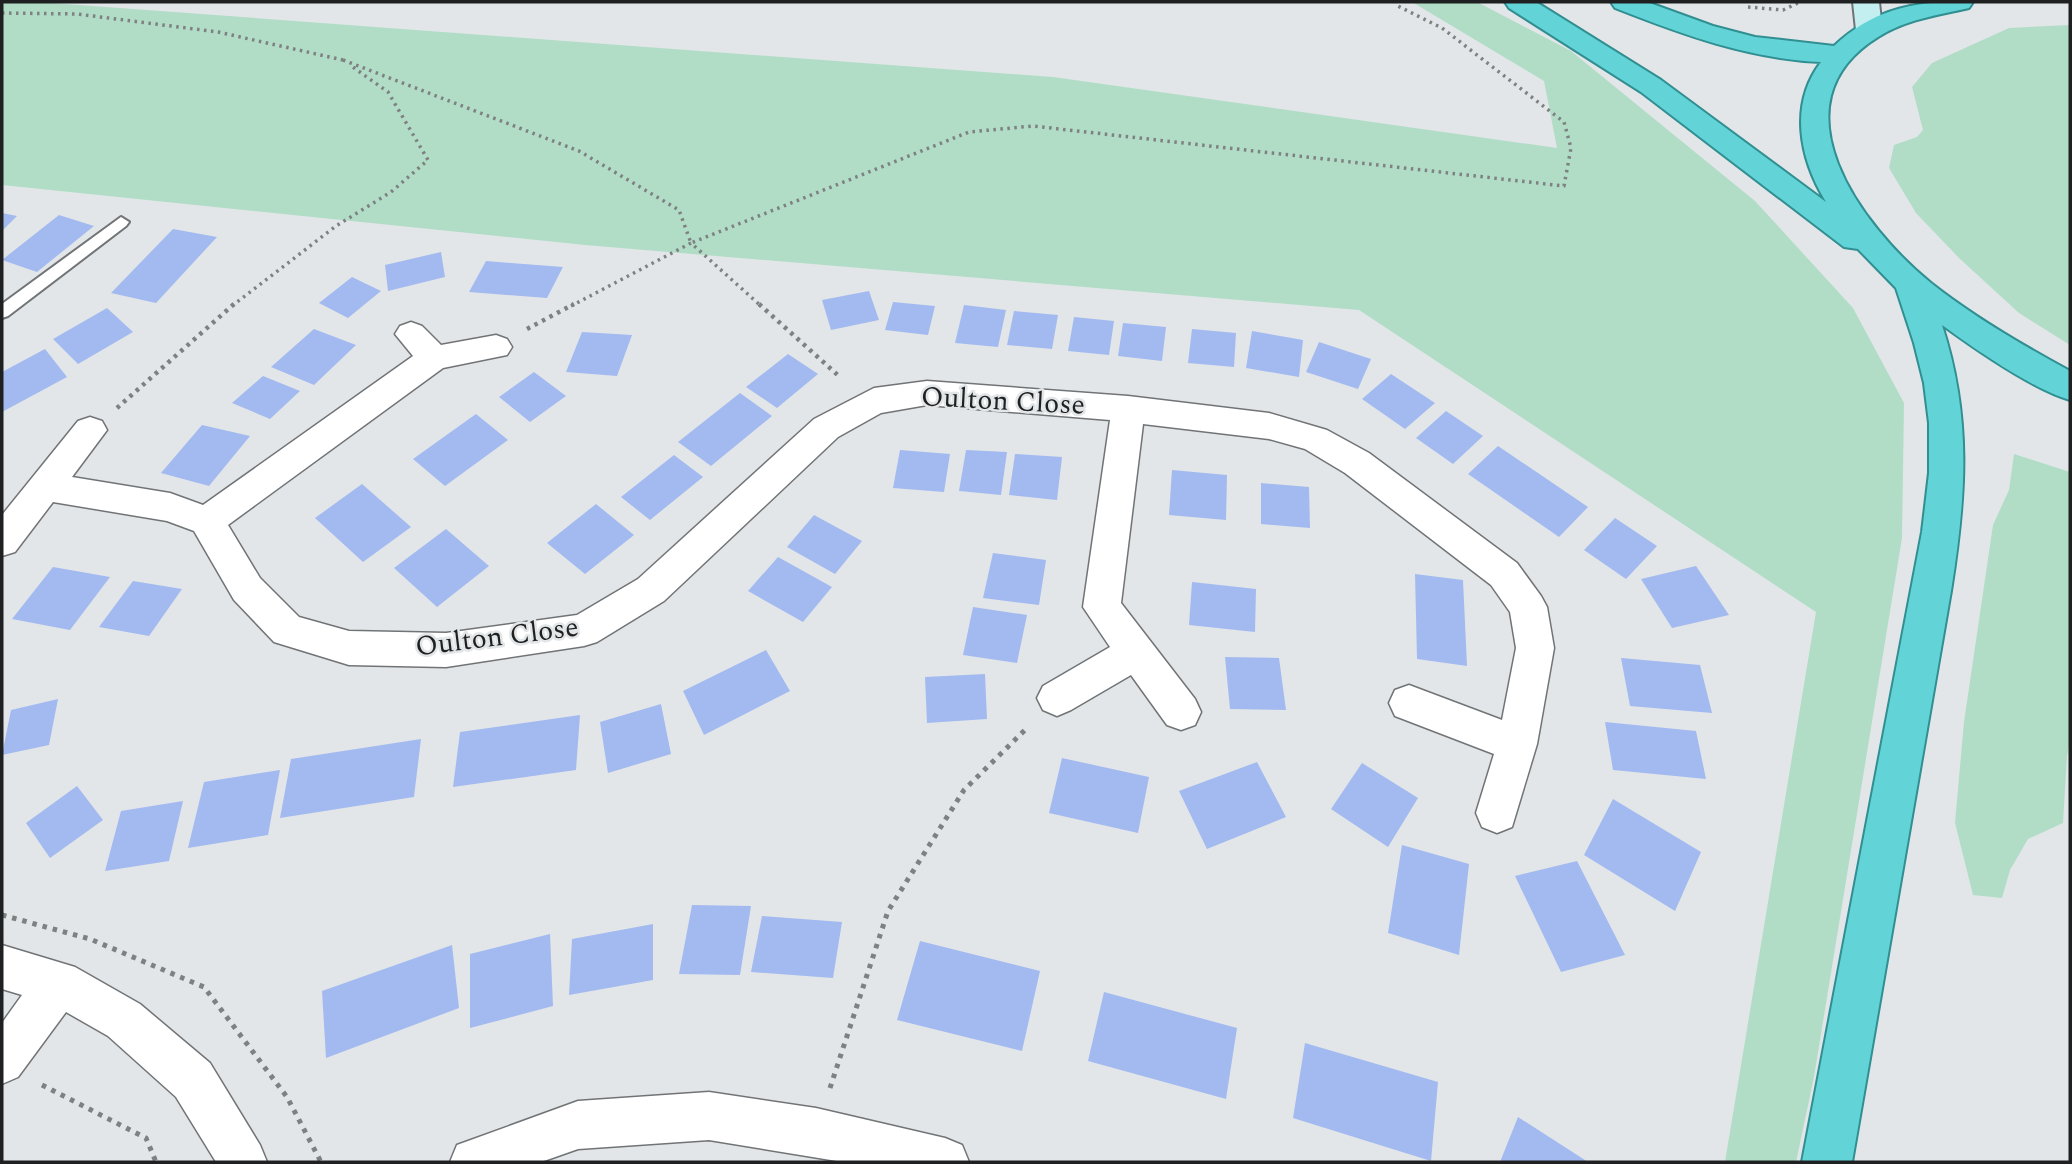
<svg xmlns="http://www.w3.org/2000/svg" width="2072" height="1164" font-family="Spectral,serif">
<rect width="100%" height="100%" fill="#e2e6e8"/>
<g fill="#b1ddc7">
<polygon points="2,2 38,2 1053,77 1557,148 1544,81 1412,2 1477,2 1571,51 1755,201 1853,308 1904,403 1902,538 1814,1077 1796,1162 1725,1162 1816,612 1359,310 585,245 2,185"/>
<polygon points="2070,25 2070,345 2019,313 1959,258 1916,213 1889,168 1894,145 1917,137 1923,130 1912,87 1932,63 2009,28"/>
<polygon points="2014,454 2070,472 2070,742 2067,756 2063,823 2028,839 2010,870 2002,898 1973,895 1955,823 1964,722 1993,525 2009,490"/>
</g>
<g fill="#a3baf0">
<polygon points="2,213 17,216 2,231"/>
<polygon points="59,215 94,226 37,272 2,260"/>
<polygon points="173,229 217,237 156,303 111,293"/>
<polygon points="441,252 445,277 388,291 385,265"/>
<polygon points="486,261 524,264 563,267 547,298 469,292"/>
<polygon points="352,277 381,291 348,318 319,303"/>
<polygon points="869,291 879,320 831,330 822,300"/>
<polygon points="893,302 935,306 928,335 885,330"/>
<polygon points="964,305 1006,310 998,347 955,343"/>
<polygon points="107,308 133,332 78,364 53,339"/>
<polygon points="1014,311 1058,315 1052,349 1007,345"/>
<polygon points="1074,317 1114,321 1109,355 1068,351"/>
<polygon points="1123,323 1166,327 1162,361 1118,356"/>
<polygon points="314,329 356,345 314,385 271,367"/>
<polygon points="1192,329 1236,333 1234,367 1188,363"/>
<polygon points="1252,331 1303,340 1299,377 1246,368"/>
<polygon points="582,332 632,335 617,376 566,372"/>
<polygon points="1319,342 1371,359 1358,389 1306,372"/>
<polygon points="45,349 67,377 2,412 2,372"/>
<polygon points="788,354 818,374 777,408 746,387"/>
<polygon points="534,372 566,396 530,422 499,397"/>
<polygon points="1391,374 1435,403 1405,429 1362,399"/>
<polygon points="263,376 300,391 270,419 232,403"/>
<polygon points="740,393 772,416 711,466 678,442"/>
<polygon points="1446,411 1483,436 1453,464 1416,438"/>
<polygon points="476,414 508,440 445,486 413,459"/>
<polygon points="202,425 250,436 209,486 161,473"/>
<polygon points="1498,446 1588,507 1559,537 1468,474"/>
<polygon points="900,450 950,454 944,492 893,488"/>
<polygon points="966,450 1007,452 1001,495 959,491"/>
<polygon points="1015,454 1062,457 1057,500 1009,495"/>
<polygon points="674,455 703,477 650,520 621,497"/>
<polygon points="1172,470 1227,475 1226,520 1169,515"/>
<polygon points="1261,483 1309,487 1310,528 1261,524"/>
<polygon points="362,484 411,527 363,562 315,518"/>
<polygon points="596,504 634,535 585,574 547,543"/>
<polygon points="814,515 862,541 835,574 787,547"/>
<polygon points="1615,518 1657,546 1626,579 1584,550"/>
<polygon points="446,529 489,566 437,607 394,568"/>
<polygon points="993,553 1046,560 1039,605 983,598"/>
<polygon points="778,557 832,587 803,622 748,591"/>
<polygon points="1696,566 1729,615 1672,628 1641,579"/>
<polygon points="53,567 110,577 70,630 12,619"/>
<polygon points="1415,574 1463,580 1467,666 1417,659"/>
<polygon points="133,581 182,589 149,636 99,627"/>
<polygon points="1192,582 1256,589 1255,632 1189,625"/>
<polygon points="973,607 1027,615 1017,663 963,655"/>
<polygon points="766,650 790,691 704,735 683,691"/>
<polygon points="1225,657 1279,658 1286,710 1230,709"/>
<polygon points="1621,658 1700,665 1712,713 1630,706"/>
<polygon points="985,674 987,719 927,723 925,677"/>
<polygon points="58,699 49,745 2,755 11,710"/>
<polygon points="661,704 671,754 608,773 600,722"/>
<polygon points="580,715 576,770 453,787 460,732"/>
<polygon points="1605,722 1696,731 1706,779 1613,770"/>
<polygon points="421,739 414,797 280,818 291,759"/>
<polygon points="1062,758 1149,777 1138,833 1049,813"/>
<polygon points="1257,762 1286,817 1207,849 1179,791"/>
<polygon points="1362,763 1418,798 1388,847 1331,809"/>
<polygon points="280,770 268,835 188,848 204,782"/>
<polygon points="77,786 103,820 50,858 26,823"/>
<polygon points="1613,799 1701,852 1675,911 1584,855"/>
<polygon points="183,801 169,861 105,871 121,811"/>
<polygon points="1402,845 1469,864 1459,955 1388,933"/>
<polygon points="1577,861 1625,955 1561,972 1515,876"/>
<polygon points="692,905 751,906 740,975 679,974"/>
<polygon points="762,916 842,922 833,978 751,972"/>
<polygon points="653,924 653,980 569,995 572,939"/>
<polygon points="550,934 553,1006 470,1028 470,954"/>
<polygon points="920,941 1040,971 1022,1051 897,1020"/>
<polygon points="452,945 459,1008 326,1058 322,991"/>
<polygon points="1104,992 1237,1028 1226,1099 1088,1061"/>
<polygon points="1305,1043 1438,1082 1431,1161 1293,1118"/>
<polygon points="1518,1117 1588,1162 1500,1162"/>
</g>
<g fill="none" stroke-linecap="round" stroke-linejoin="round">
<g stroke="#717476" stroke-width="4">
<polygon id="service" points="121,217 129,222 126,226 8,316 2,318 2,304"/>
</g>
<g stroke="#717476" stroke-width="3">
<g id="minor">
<polygon points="411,322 422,326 441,345 496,335 507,339 512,347 507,355 443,368 228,525 260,578 299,617 349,631 446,633 577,615 638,579 814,419 874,388 927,381 1128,396 1269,413 1327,430 1369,453 1517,563 1541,596 1547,607 1554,648 1537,744 1512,827 1497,833 1482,827 1476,813 1494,754 1395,716 1389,703 1395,690 1409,685 1502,720 1516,648 1510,612 1491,585 1345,473 1305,449 1269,439 1143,424 1121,603 1195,699 1201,712 1195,725 1181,730 1167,725 1131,675 1071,710 1057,716 1043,710 1037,698 1043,686 1110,647 1083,607 1110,420 927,405 881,413 838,437 664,601 597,642 584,646 446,667 349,665 274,642 234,600 194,531 167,521 53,502 15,552 2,556 2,515 78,421 90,417 102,421 107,430 72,477 170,493 203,505 413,356 395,334 400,326"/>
<polygon points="2,945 75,967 140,1004 210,1063 260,1145 267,1162 216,1162 176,1097 108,1036 66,1012 18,1077 2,1084 2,1023 22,995 2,989"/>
<polygon points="709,1092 816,1108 945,1138 962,1145 969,1162 843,1162 709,1140 578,1149 541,1162 450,1162 457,1145 578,1101"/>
</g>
</g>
<g stroke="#717476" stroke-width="4">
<polygon id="secondary" points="1853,2 1879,2 1882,30 1878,36 1869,38 1860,36 1856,30"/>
</g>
<g stroke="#318e91" stroke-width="4">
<path id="trunk" d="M 1505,2 L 1536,2 L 1661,80 L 1826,202 C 1799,158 1789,104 1821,62 C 1749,59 1681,34 1615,8 L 1611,2 L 1647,2 L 1713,26 L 1755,37 L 1834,46 C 1875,7 1920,0 1973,2 L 1969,8 C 1938,15 1907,19 1878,37 C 1770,104 1862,227 1931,283 C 1974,317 2022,345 2070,371 L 2070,400 C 2032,389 1975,349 1942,325 C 1972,417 1966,497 1951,591 L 1852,1162 L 1802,1162 L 1922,532 L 1929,473 L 1929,423 L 1924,383 L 1914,343 L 1896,288 L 1858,249 L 1844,247 L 1641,92 L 1509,8 Z"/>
</g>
<g stroke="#7e8082" stroke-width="3.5" stroke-dasharray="2.5 4.5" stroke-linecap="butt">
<polyline points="1748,7 1783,10 1800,2"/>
<polyline points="2,13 77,14 218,32 343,60"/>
<polyline points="343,60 579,151 679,210 691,243 969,132 1033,126 1564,186 1571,148 1564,122 1442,28 1398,6 1396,2"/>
<polyline points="232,306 336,226 391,192 428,160 388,92 350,65"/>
<polyline points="571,306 691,243 761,306"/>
</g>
<g stroke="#7e8082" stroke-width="4.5" stroke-dasharray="3.5 5" stroke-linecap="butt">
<polyline points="759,304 841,378"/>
<polyline points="527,329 574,304"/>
<polyline points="117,408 234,304"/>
</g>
<g stroke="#7e8082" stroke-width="5" stroke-dasharray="4.5 6" stroke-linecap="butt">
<polyline points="2,915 90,939 204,987 287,1097 321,1162"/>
<polyline points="42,1085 146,1138 156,1162"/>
<polyline points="830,1088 888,911 964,790 1028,727"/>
</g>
<use href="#service" fill="#fff" fill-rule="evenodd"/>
<use href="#minor" fill="#fff" fill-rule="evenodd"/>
<use href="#secondary" fill="#c4eff0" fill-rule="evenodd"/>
<use href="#trunk" fill="#62d4d7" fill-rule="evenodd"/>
</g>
<g text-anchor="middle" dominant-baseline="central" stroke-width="5" stroke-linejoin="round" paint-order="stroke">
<g font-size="28" fill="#1f2021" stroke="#e2e6e8">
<text transform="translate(1003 401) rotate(3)">Oulton Close</text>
<text transform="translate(497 637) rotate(-7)">Oulton Close</text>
</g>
</g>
<rect width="2072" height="1164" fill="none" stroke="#1f2021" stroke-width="7"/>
</svg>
